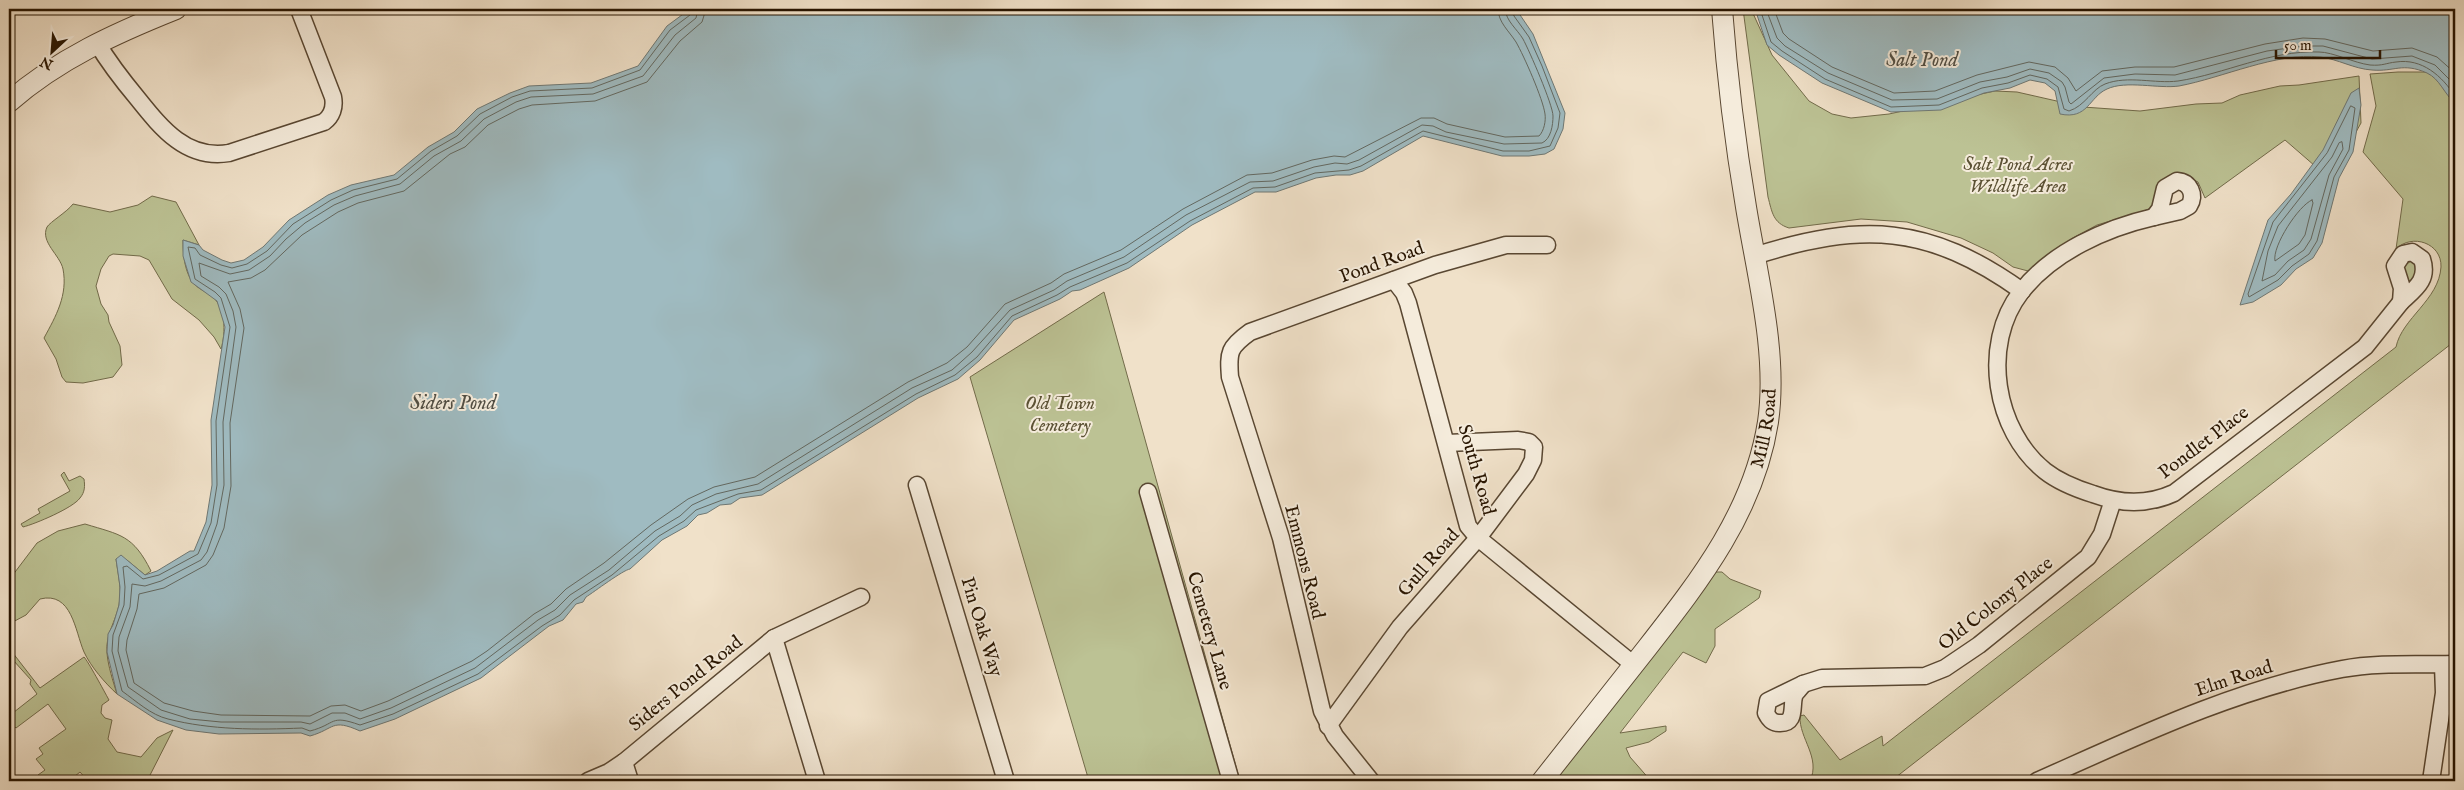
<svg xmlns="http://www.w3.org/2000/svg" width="2464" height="790" font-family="'IM FELL English',serif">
<rect width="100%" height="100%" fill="#f0e1c9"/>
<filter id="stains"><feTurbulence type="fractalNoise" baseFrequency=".004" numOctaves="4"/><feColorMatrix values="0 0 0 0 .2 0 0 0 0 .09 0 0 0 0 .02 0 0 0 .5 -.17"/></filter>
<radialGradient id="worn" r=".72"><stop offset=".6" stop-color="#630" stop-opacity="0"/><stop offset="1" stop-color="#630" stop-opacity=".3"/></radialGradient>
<g fill="#bcc294" stroke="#726b4a">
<path d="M 1743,9 L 1751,9 L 1772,55 L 1809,101 L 1832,114 L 1851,118 L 1889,114 L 1995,91 L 2017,92 L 2083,107 L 2140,111 L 2196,104 L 2222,103 L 2240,95 L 2280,86 L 2299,85 L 2359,76 L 2361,123 L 2330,179 L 2285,140 L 2205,198 L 2198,182 L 2183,175 L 2150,209 L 2097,225 L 2071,239 L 2036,268 L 2028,271 L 2013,267 L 1993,253 L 1961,238 L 1907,222 L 1861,219 L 1789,228 C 1773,223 1772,212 1768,197 Z"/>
<path d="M 2398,72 L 2428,72 L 2455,87 L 2455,344 L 2451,344 L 1891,781 L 1810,781 C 1821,757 1799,739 1800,716 L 1804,715 L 1840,760 L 1882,736 L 1883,746 L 2396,347 C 2402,318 2439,300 2441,267 C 2442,243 2412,233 2396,249 L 2403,199 L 2363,152 L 2376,106 L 2370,74 Z"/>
<path d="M 152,196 L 176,202 L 199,245 L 183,240 C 183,252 184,267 190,278 C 194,287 203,290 210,295 C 226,305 226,333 221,349 L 214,337 L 199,320 L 172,299 L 149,260 L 140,256 L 113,254 L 109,256 L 101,269 L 96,286 L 101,304 L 108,315 L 109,322 L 120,346 L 122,365 L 113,377 L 83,383 L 66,382 L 62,377 L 56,359 L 44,338 C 56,316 68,295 63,269 C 60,255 40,242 47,227 C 50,222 67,212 73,204 L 110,212 L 138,205 Z"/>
<polygon points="2411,261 2417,265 2417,278 2408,285 2404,266"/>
<polygon points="1104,292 1240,781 1089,781 970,377"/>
<path d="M 64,472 L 69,481 L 80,476 L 84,479 C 85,486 85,492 80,498 C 73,508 35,524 23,527 L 21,524 L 40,513 L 38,509 L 70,491 L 61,475 Z"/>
<path d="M 85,524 C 121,535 133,535 151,571 L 145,575 L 128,561 L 116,559 C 118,574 122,589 119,605 C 116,621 105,635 107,653 C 108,666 113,681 117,694 C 105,683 91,667 84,652 C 75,631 72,591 40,599 L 26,615 L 9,624 L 9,580 L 37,543 L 58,531 Z"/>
<polygon points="1714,572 1722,572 1730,579 1761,591 1759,598 1715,629 1715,646 1706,663 1683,652 1620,733 1666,726 1666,731 1649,742 1626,748 1630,757 1651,781 1552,781"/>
<path d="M 9,648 L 40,688 L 84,657 C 88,661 104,691 109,700 L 102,705 L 101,713 L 105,718 L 112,720 L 108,739 L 117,752 L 141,757 L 157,738 L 173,730 L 147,781 L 88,781 L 80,772 L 69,781 L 43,781 L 38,775 L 45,770 L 36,759 L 43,754 L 39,748 L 66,729 L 48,704 L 16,728 L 9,722 L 9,716 L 37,694 L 30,684 L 31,680 L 13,660 L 9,663 Z"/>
</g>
<g fill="#9fbbc1" stroke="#6f7874">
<path d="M 690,9 L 1516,9 L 1533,34 L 1565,113 L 1563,129 L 1554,149 L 1545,154 L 1529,156 L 1502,156 L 1423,136 L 1363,171 L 1350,175 L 1336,175 L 1316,178 L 1276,192 L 1255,192 L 1192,225 L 1129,268 L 1080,290 L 1072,291 L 1060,299 L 1014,320 L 980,360 L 958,379 L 918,398 L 762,495 L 740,498 L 731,504 L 720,505 L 707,513 L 698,515 L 687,526 L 662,540 L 630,569 C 623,570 594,592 586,597 L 583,602 L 576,604 L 563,620 L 549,626 L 481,678 L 395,719 L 360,731 C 331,718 335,729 310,736 L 301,733 L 219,734 L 186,730 L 157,720 L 117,694 L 107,652 L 108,634 L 113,625 L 119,605 L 120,587 L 116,559 L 121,555 L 145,575 L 157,571 L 190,551 L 194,551 L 206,522 L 212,485 L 211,420 L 225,327 L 217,301 L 191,282 L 183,256 L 183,240 L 199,245 L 203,250 L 222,260 L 231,263 L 244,260 L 263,247 L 289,220 L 328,195 L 351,185 L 394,175 L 428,147 L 454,132 L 477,109 L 510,93 L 529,86 L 591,83 L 638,66 L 667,26 Z"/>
<path d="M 1755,9 L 2455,9 L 2455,103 C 2444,94 2440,79 2427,73 C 2402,62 2395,72 2372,70 C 2354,69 2338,59 2320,57 C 2277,52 2222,78 2179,86 C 2159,89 2126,80 2107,89 C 2089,97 2088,120 2060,114 L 2055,91 L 2045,83 L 2030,80 L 2010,88 L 1984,93 L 1941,110 L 1891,112 L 1822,83 L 1779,55 L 1767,45 Z"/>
<polygon points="2359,88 2361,105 2353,152 2339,178 2322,243 2313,258 2296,269 2281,285 2253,302 2240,305 2268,220 2291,194 2323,150 2351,93"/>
</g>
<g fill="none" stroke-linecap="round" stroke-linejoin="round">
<g stroke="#636860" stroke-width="1">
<path d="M 692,9 L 690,15 L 670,30 L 640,70 L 592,88 L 530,91 L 512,97 L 480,114 L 457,136 L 431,151 L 397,179 L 353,190 L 331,200 L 293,224 L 267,251 L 247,264 L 232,268 L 221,265 L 200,255 L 195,248 L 188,247 L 195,279 L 215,292 L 221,298 L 230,327 L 216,421 L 217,485 L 211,523 L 198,554 L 159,575 L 143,579 L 127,566 L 123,567 L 125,587 L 124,605 L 113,635 L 112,651 L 122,691 C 136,701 151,715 168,719 C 211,730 257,730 302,728 L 310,731 C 337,724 329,714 360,725 L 393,714 L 478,674 L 542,626 L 560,615 L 574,600 L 612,575 L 659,536 L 684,521 L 696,510 L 738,494 L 761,490 L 916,394 L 955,375 L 977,357 L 1012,316 L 1057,295 L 1070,287 L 1127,263 L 1190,221 L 1253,188 L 1275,187 L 1315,173 L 1349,170 L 1361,166 L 1423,131 L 1503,151 L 1529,151 L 1550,146 L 1558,128 L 1560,113 L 1542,66 L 1529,37 L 1514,16 L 1512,9"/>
<path d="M 698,9 L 696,18 L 675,35 L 643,76 L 593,94 L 531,97 L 516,102 L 484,119 L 461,141 L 434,156 L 400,184 L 355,196 L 334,205 L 305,223 L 286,239 L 270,256 L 249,270 L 230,274 L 199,263 L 201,276 L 219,287 L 226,294 L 233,311 L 236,327 L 223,422 L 224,485 L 217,524 L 207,552 L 201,560 L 161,581 L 145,586 L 132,584 L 130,607 L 119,637 L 118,651 L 128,687 L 161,710 L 190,719 L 221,722 L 301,722 L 310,724 L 332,713 L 345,713 L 360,719 L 391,708 L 475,668 L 538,620 L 555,610 L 570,595 L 609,570 L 655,531 L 680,516 L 692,505 L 716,494 L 758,484 L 912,388 L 952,370 L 972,352 L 1010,310 L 1054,290 L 1067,281 L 1124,257 L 1186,215 L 1250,182 L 1273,181 L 1314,167 L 1335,163 L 1347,164 L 1359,160 L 1422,125 L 1433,126 L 1446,132 L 1504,144 L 1542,143 C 1551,139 1553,125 1553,116 C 1553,105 1529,50 1523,39 C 1517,29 1506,21 1505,9"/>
<path d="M 706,9 L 702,22 L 680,41 L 647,82 L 595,101 L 532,105 L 519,109 L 488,125 L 465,147 L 450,154 L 404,191 L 358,203 L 338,212 L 302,235 L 265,270 L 251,278 L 228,282 L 240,309 L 244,328 L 230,423 L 231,486 L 224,528 L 213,555 L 206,565 L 164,588 L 139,594 L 137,609 L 127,640 L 126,650 L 134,683 L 164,703 L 193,711 L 221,715 L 310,716 L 331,706 L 345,705 L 361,711 L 388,701 L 472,661 L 487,651 L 534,614 L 551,604 L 566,589 L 604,563 L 651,525 L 688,499 L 714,487 L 755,477 L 908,382 L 947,363 L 967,347 L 1005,304 L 1051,283 L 1064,274 L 1121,250 L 1183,209 L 1247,175 L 1272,173 L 1312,160 L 1334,156 L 1345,157 L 1421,118 L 1434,118 L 1447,124 L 1505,137 L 1539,136 C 1544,131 1546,121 1545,114 C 1543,99 1524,56 1516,42 C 1509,31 1498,22 1498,9"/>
<path d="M 1760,9 L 1771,42 L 1782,51 L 1825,79 L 1891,107 L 1939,105 L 1982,88 L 2008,83 L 2030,75 L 2047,79 L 2058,87 L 2064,109 L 2069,111 C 2085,106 2092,89 2105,84 C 2128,75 2155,84 2178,81 C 2225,74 2270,50 2319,52 C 2333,52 2354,63 2370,65 C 2383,66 2386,63 2396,62 C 2422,58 2442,76 2455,96"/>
<polyline points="1766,9 1777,38 1785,46 1828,73 1892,100 1937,99 1980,82 2007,77 2030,69 2049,73 2062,82 2065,87 2069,102 2071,104 2104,78 2135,74 2175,75 2267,51 2304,46 2323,46 2372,59 2412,56 2435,65 2455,85"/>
<polyline points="1774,9 1783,33 1789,39 1832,67 1894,93 1935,91 1977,75 2029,62 2055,67 2068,78 2076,91 2102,71 2135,67 2174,67 2265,44 2303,38 2325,39 2373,51 2412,48 2437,57 2455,73"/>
<polygon points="2351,106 2355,108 2349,150 2334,177 2317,241 2309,254 2292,266 2278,280 2249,297 2248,294 2273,222 2327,153"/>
<polygon points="2342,142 2343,149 2329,175 2311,239 2304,250 2288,261 2275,275 2262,281 2268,251 2278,226 2332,157 2339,143"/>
<path d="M 2312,200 L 2313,203 L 2305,235 L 2299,244 L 2275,261 C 2272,246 2299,205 2312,200 Z"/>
</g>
<g stroke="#594732" stroke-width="19">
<g id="minor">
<path d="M 97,43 C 109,63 123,81 138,99 C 162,129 187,160 229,153 L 324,122 C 332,116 335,107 333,97 L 299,9"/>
<path d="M 2177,181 C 2190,182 2196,195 2189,206 L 2180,211 L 2154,217 L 2160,209 L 2165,188 Z"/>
<path d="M 2154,217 C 2106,228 2052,252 2021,292 C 1980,345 1995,431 2045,471 C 2059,482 2077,489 2093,494 C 2120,504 2148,505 2174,493 L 2365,347 L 2401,302"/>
<path d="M 2412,252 L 2422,259 C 2429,280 2415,289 2401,302 L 2402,288 L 2395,266 L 2403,254 Z"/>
<path d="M 1754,256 C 1862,222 1928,224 2022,291"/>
<polyline points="1394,280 1404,293 1408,303 1468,526 1478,538 1634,665"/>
<polyline points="917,485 1006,781"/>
<polyline points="1148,492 1231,781"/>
<polyline points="774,638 817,781"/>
<polyline points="1803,684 1822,678 1925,676 1945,668 1979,645 2088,557 2102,534 2113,500"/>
<path d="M 1803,684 C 1801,688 1797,691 1795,694 C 1790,704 1798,724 1779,723 C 1772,723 1769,719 1766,713 L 1768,701 Z"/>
<polyline points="1328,726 1400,627 1478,538 1526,474 1533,460 1534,447 1529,442 1518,440 1447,443"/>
<polyline points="624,762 630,781"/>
<polyline points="588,781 609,772 624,762 774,638 861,597"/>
<path d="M 1371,781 L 1335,736 L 1322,711 L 1281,538 L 1230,377 C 1228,352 1229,347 1250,332 L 1435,265 L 1506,245 L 1547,245"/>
<path d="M 2037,781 C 2136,737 2235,689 2342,669 C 2379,662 2418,665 2455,664"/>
<polyline points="2431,781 2444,693 2443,665"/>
</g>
</g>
<g stroke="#594732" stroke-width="22">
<g id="tertiary">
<path d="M 9,102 C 58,59 116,33 176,9"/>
<path id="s1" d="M 1542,781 C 1577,737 1612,692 1647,648 C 1701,579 1754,511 1768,422 C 1778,353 1757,275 1746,207 C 1735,142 1727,75 1722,9"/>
</g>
</g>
<use href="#minor" stroke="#f5ecdc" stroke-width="16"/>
<use href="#tertiary" stroke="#f5ecdc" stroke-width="20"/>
</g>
<g text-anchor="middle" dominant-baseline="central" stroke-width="4" stroke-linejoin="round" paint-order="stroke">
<g font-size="19" font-style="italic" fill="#5b5134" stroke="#f5ecdc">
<text x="2018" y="165">Salt Pond Acres<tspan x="2018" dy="22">Wildlife Area</tspan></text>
<text x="1060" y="404">Old Town<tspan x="1060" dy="22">Cemetery</tspan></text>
</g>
<g font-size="19" fill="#271400" stroke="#f5ecdc">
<text transform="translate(1382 263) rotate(-20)">Pond Road</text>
<text stroke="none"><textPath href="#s1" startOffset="422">Mill Road</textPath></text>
<text transform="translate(2204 443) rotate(-37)">Pondlet Place</text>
<text transform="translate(1476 470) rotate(74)">South Road</text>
<text transform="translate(1304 562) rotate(76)">Emmons Road</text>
<text transform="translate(1429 563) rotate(-49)">Gull Road</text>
<text transform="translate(1996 604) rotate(-38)">Old Colony Place</text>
<text transform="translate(981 627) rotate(73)">Pin Oak Way</text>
<text transform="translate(1209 631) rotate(74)">Cemetery Lane</text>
<text transform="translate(2234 679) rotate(-18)">Elm Road</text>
<text transform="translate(686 684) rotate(-39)">Siders Pond Road</text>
</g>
<g font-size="20" font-style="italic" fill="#514e44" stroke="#f5ecdc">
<text x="1922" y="60">Salt Pond</text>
<text x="453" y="403">Siders Pond</text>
</g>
</g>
<rect width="2464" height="790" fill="none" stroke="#f0e1c9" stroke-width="30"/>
<rect x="10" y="10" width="2444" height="770" fill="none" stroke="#271400" stroke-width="2.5"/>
<rect x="15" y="15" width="2434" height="760" fill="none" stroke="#271400"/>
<g transform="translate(52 52) rotate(206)" stroke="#f5ecdc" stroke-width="4" paint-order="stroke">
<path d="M0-4L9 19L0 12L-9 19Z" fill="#271400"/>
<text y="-8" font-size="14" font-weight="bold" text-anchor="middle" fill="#271400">N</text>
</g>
<path d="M2276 50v8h104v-8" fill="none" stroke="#271400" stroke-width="2.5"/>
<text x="2284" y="50" font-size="15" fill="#271400" stroke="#f5ecdc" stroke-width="4" paint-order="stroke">50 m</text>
<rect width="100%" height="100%" filter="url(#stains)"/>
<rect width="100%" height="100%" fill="url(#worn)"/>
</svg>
